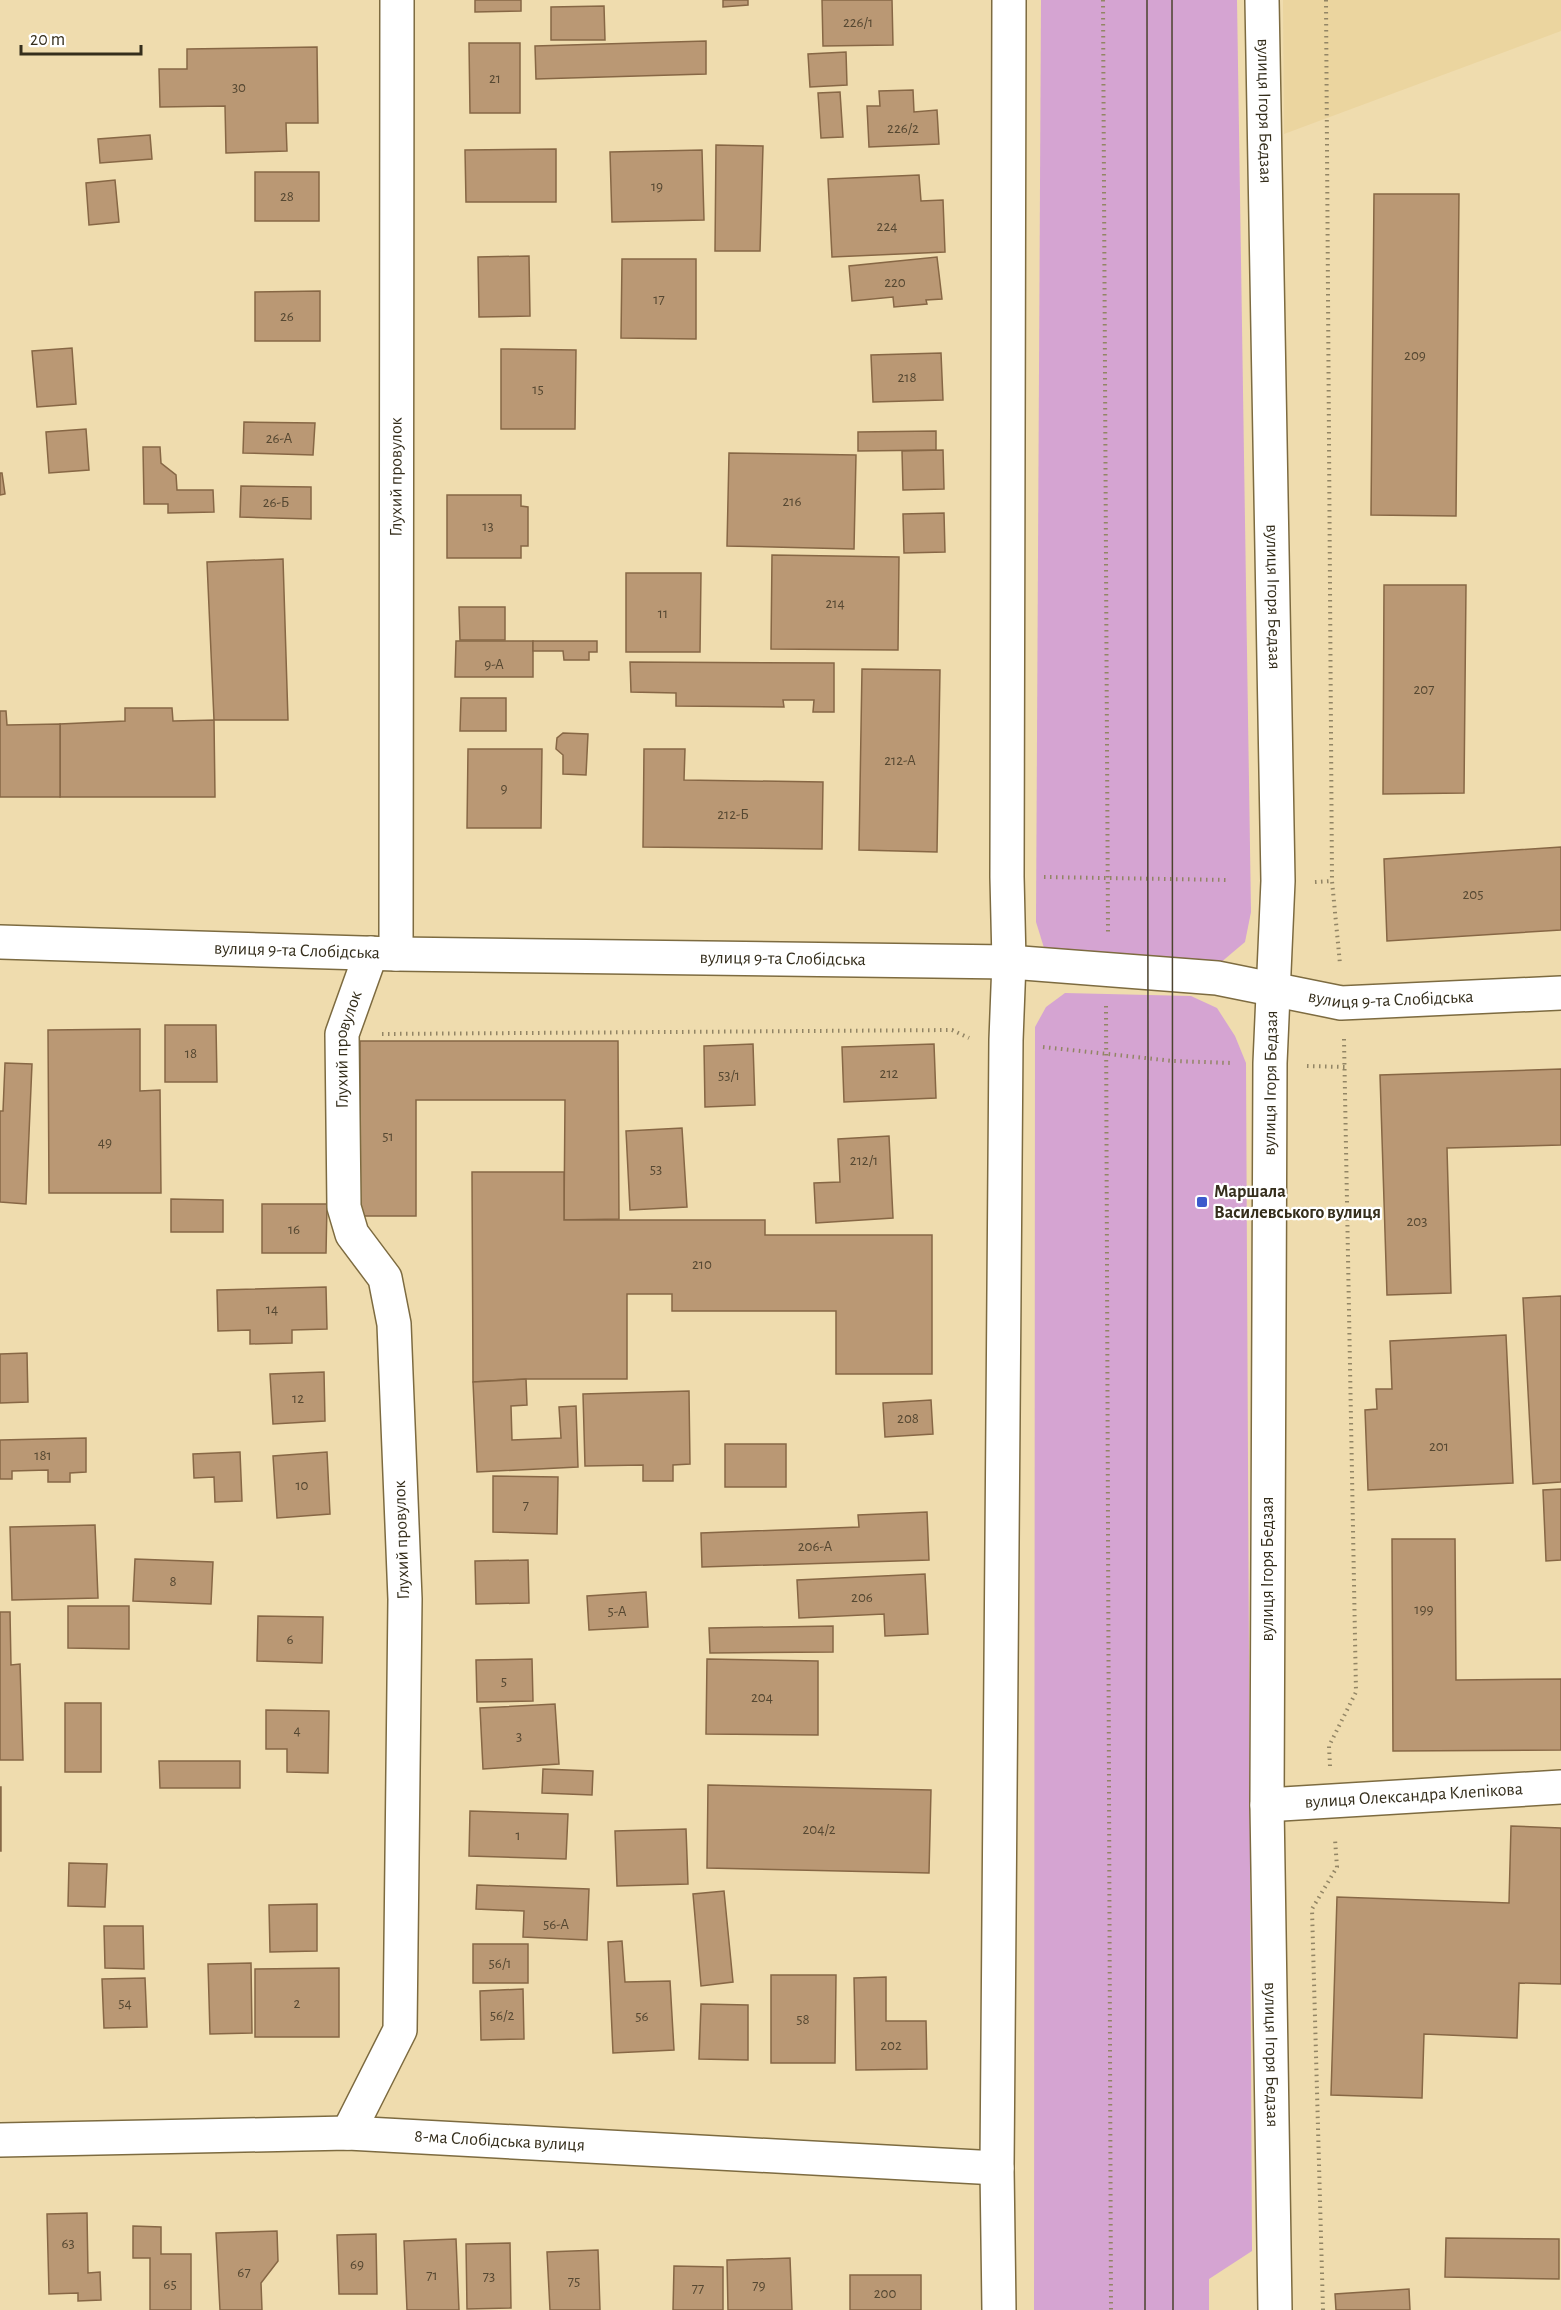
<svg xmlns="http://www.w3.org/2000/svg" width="1561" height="2310" font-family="'Alegreya Sans',sans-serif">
<rect width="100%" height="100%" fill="#efdcae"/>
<polygon fill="#ebd59f" points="1283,0 1561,0 1561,31 1284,134"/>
<g fill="#d5a4d2">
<polygon points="1041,0 1237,0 1251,912 1245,942 1213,969 1045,951 1036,922"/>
<polygon points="1065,993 1191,996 1217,1008 1235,1036 1246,1063 1252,2251 1209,2279 1209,2310 1034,2310 1035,1027 1046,1007"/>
</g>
<g fill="#ba9874" stroke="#876745" stroke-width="1.5">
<polygon points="475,0 521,0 521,11 475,12"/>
<polygon points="723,0 748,0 748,5 723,7"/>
<polygon points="822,0 892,0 893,45 823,46"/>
<polygon points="604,6 605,40 551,40 551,7"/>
<polygon points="706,41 706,74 536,79 535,46"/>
<polygon points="469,43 520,43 520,113 470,113"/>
<polygon points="317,47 318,123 286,123 287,151 226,153 225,106 160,107 159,69 187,69 187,49"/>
<polygon points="846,52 847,85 810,87 808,54"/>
<polygon points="913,90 914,112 937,110 939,144 869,147 867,106 880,106 879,91"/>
<polygon points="840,92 843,137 821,138 818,93"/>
<polygon points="150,135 152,159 100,163 98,139"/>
<polygon points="716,145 763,146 760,251 715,251"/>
<polygon points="556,149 556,202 466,202 465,150"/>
<polygon points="702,150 704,220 612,222 610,152"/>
<rect x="255" y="172" width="64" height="49"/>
<polygon points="919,175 921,201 943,200 945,252 832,257 828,179"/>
<polygon points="115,180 119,222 89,225 86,183"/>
<polygon points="1374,194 1459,194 1456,516 1371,515"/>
<polygon points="529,256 530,316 479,317 478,257"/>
<polygon points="937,257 942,299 926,300 927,304 894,307 893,297 852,301 849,266"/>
<polygon points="622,259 696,259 696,339 621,338"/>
<polygon points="320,291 320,341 255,341 255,292"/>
<polygon points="72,348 76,404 37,407 32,351"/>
<polygon points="501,349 576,350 575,429 501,429"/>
<polygon points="941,353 943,400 873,402 871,355"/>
<polygon points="244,422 315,423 313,455 243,453"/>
<polygon points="86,429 89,470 49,473 46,432"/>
<polygon points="936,431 936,450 858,451 858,432"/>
<polygon points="143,447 160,447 161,463 176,475 177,490 213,490 214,512 168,513 168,504 144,504"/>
<polygon points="943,450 944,489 903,490 902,451"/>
<polygon points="729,453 856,455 854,549 727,546"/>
<polygon points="0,473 2,473 5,494 0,495"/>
<polygon points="241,486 311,487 311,519 240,517"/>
<polygon points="447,495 521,495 521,506 528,507 528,546 521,546 521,558 447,558"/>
<polygon points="944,513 945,552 904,553 903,514"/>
<polygon points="772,555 899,557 898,650 771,649"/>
<polygon points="283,559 288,720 214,720 207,562"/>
<polygon points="626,573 701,573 700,652 626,652"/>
<polygon points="1384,585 1466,585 1464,793 1383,794"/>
<polygon points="459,607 505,607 505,640 460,640"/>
<polygon points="456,641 533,641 533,677 455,677"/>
<polygon points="533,641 597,641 597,652 589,652 589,660 564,660 563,651 533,651"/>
<polygon points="630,662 834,663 834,712 813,712 814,700 783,700 784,707 676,706 676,693 631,692"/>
<polygon points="862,669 940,670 937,852 859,850"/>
<polygon points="461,698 506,698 506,731 460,731"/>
<polygon points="125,708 172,708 173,721 214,720 215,797 60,797 60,724 125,721"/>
<polygon points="0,711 6,711 7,725 60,724 60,797 0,797"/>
<polygon points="563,733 588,734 586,775 563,774 563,755 556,749 557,738"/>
<polygon points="468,749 542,749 541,828 467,828"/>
<polygon points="644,749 685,749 684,780 823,782 822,849 643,847"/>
<polygon points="1561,847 1561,930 1387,941 1384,859"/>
<polygon points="165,1025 216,1025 217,1082 165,1082"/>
<polygon points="140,1029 140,1091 160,1090 161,1193 49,1193 48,1030"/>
<polygon points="360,1041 618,1041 619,1219 564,1220 565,1100 416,1100 416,1216 360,1216"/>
<polygon points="753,1044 755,1105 705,1107 704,1046"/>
<polygon points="934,1044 936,1098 844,1102 842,1047"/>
<polygon points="5,1063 32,1064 26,1204 0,1202 0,1111 3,1111"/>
<polygon points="1561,1069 1561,1145 1447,1148 1451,1293 1387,1295 1380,1075"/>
<polygon points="682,1128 687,1207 630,1210 626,1131"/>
<polygon points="889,1136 893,1218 816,1223 814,1183 840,1182 838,1139"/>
<polygon points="472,1172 564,1172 564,1220 765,1220 765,1235 932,1235 932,1374 836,1374 836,1311 672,1311 672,1294 627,1294 627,1379 526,1379 473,1382"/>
<polygon points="171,1199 223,1200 223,1232 171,1232"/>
<polygon points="262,1204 327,1204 326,1253 262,1253"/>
<polygon points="326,1287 327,1329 292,1330 292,1343 250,1344 250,1330 218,1331 217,1290"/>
<polygon points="1561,1296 1561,1482 1533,1484 1523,1298"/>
<polygon points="1506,1335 1513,1483 1368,1490 1365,1410 1377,1409 1376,1389 1392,1389 1390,1341"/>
<polygon points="27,1353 28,1402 0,1403 0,1354"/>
<polygon points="324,1372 325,1421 273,1424 270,1374"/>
<polygon points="526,1379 527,1405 511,1406 512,1440 561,1438 559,1407 576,1406 578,1467 477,1472 473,1382"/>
<polygon points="689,1391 690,1464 673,1465 673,1481 643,1481 643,1465 585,1466 583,1394"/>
<polygon points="931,1400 933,1434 885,1437 883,1403"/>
<polygon points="86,1438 86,1472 70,1473 70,1482 48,1482 48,1470 12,1471 12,1479 0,1479 0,1440"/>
<rect x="725" y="1444" width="61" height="43"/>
<polygon points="240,1452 242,1501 215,1502 214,1477 194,1478 193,1454"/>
<polygon points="327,1452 330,1514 277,1518 273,1456"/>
<polygon points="493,1476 558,1477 557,1534 493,1532"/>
<polygon points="1561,1489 1561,1560 1546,1561 1543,1490"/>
<polygon points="927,1512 929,1560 702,1567 701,1533 859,1527 858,1515"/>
<polygon points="95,1525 98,1598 12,1600 10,1527"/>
<polygon points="1392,1539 1455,1539 1456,1680 1561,1679 1561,1750 1393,1751"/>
<polygon points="135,1559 213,1562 211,1604 133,1601"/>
<polygon points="528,1560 529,1603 476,1604 475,1561"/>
<polygon points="925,1574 928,1634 885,1636 884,1614 799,1618 797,1580"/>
<polygon points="646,1592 648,1627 589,1630 587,1596"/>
<polygon points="68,1606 129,1606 129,1649 68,1648"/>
<polygon points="0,1612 10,1612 11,1665 20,1664 23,1760 0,1760"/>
<polygon points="258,1616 323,1617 322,1663 257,1661"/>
<polygon points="833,1626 833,1652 710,1653 709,1628"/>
<polygon points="532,1659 533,1701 477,1702 476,1660"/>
<polygon points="707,1659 818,1661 818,1735 706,1734"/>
<rect x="65" y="1703" width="36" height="69"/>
<polygon points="555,1704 559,1764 483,1769 480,1708"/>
<polygon points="266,1710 329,1711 328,1773 287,1772 287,1749 266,1749"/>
<polygon points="159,1761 240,1761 240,1788 160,1788"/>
<polygon points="543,1769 593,1771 592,1795 542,1793"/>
<polygon points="708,1785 931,1790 929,1873 707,1868"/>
<rect x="0" y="1787" width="1" height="64"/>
<polygon points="470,1811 568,1814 566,1859 469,1856"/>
<polygon points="1511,1826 1561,1828 1561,1984 1519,1983 1517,2038 1424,2034 1422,2098 1331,2095 1337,1897 1509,1903"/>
<polygon points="686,1829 688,1884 617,1886 615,1831"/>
<polygon points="69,1863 107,1864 105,1907 68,1906"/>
<polygon points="477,1885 589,1889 587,1940 523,1937 524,1911 476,1909"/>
<polygon points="724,1891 733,1982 701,1986 693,1894"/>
<polygon points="317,1904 317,1951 270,1952 269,1905"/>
<polygon points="104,1926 143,1926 144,1969 105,1968"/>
<polygon points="622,1941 625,1982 670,1981 674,2050 613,2053 608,1942"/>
<rect x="473" y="1944" width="55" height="39"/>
<polygon points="251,1963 252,2033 210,2034 208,1964"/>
<polygon points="339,1968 339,2037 255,2037 255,1969"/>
<polygon points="771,1975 836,1975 835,2063 771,2063"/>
<polygon points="886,1977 886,2021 926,2021 927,2069 856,2070 854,1978"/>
<polygon points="145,1978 147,2027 104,2028 102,1979"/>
<polygon points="523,1989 524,2039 481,2040 480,1991"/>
<polygon points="701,2004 748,2005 748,2060 699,2059"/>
<polygon points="87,2213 88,2273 100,2272 101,2300 78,2301 78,2293 49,2294 47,2214"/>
<polygon points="133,2226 161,2227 161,2254 191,2254 191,2310 150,2310 150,2258 133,2258"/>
<polygon points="277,2231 278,2261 261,2283 262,2310 220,2310 216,2233"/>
<polygon points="376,2234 377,2294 339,2294 337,2235"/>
<polygon points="1446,2238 1559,2239 1559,2279 1445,2277"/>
<polygon points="456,2239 459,2310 407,2310 404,2241"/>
<polygon points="510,2243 511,2308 467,2309 466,2244"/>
<polygon points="598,2250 600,2310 550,2310 547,2252"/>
<polygon points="790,2258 792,2310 728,2310 727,2260"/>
<polygon points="674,2266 723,2267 723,2310 673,2310"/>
<rect x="850" y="2275" width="71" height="35"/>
<polygon points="1409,2289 1410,2310 1336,2310 1335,2294"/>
</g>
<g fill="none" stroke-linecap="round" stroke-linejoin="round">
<g stroke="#7d6b40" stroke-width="36">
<g id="street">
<path id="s1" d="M 0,942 L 396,954 L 1009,962 L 1217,978 L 1341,1003 L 1561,993"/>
<path id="s2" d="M 396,954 L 397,0"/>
<path id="s3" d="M 1267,1805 L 1561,1787"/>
<path id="s4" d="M 348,2133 L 400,2030 L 405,1599 L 394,1324 L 385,1278 L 352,1234 L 344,1207 L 342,1034 L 371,953"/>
<path id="s5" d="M 0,2140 L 348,2133 L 997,2168"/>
</g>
</g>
<g stroke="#7d6b40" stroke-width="36">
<g id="secondary">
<path id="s6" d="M 1262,0 L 1278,881 L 1270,1063 L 1267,1805 L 1275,2310"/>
<polyline points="999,2310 997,2168 1006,1040 1009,962 1007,877 1009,0"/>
</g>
</g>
<g stroke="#928565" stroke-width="4" stroke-dasharray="1.5 4.5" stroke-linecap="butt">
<polyline points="1103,0 1108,932"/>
<polyline points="1326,0 1332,881 1340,964"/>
<polyline points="1044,877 1229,880"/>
<polyline points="1315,882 1332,881"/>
<polyline points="1106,1006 1111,2310"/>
<polyline points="382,1034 952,1030 969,1038"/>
<polyline points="1043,1047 1173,1061 1233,1063"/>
<polyline points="1307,1066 1345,1067"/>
<polyline points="1330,1766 1329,1746 1356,1692 1344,1039"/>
<polyline points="1323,2310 1312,1909 1337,1867 1335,1839"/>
</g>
<use href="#street" stroke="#fff" stroke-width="33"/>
<use href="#secondary" stroke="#fff" stroke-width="33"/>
<g stroke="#4b432e" stroke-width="1.5">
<polyline points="1172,0 1173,2310"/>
<polyline points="1145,2310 1148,1058 1147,0"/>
</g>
</g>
<rect fill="#3c5acc" stroke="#fff" stroke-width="2" x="1196" y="1196" width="12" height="12" rx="3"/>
<g text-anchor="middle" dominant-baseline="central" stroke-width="4.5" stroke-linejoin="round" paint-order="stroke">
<g font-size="15" fill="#564832">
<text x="858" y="22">226/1</text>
<text x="495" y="78">21</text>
<text x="239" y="87">30</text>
<text x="903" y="128">226/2</text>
<text x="657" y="186">19</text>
<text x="287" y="196">28</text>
<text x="887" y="226">224</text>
<text x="895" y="282">220</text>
<text x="659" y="299">17</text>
<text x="287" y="316">26</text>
<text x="1415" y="355">209</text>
<text x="907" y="377">218</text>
<text x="538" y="389">15</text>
<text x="279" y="438">26-А</text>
<text x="792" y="501">216</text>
<text x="276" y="502">26-Б</text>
<text x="488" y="526">13</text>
<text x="835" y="603">214</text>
<text x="663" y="613">11</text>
<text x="494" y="664">9-А</text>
<text x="1424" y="689">207</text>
<text x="900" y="760">212-А</text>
<text x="504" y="788">9</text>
<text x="733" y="814">212-Б</text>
<text x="1473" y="894">205</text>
<text x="191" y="1053">18</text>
<text x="889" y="1073">212</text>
<text x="729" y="1075">53/1</text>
<text x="388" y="1136">51</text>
<text x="105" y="1142">49</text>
<text x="864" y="1160">212/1</text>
<text x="656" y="1169">53</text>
<text x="1417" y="1221">203</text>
<text x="294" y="1229">16</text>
<text x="702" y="1264">210</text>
<text x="272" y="1309">14</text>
<text x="298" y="1398">12</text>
<text x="908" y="1418">208</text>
<text x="1439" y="1446">201</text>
<text x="43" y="1455">181</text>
<text x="302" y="1485">10</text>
<text x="526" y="1505">7</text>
<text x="815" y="1546">206-А</text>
<text x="173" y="1581">8</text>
<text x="862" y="1597">206</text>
<text x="1424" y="1609">199</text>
<text x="617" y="1611">5-А</text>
<text x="290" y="1639">6</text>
<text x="504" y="1681">5</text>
<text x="762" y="1697">204</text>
<text x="297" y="1730">4</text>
<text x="519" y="1736">3</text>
<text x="819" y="1829">204/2</text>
<text x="518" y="1835">1</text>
<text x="556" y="1924">56-А</text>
<text x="500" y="1963">56/1</text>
<text x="125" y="2003">54</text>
<text x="297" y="2003">2</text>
<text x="502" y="2015">56/2</text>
<text x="642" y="2016">56</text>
<text x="803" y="2019">58</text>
<text x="891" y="2045">202</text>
<text x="68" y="2243">63</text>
<text x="357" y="2264">69</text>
<text x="244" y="2272">67</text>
<text x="432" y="2275">71</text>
<text x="489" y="2276">73</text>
<text x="574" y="2281">75</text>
<text x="170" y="2284">65</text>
<text x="759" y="2285">79</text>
<text x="698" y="2288">77</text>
<text x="885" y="2293">200</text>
</g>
<g font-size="18" fill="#352e1c" stroke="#fff">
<text stroke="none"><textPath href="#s6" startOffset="111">вулиця Ігоря Бедзая</textPath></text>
<text stroke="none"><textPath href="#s2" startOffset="477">Глухий провулок</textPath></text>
<text stroke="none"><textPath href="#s6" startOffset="597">вулиця Ігоря Бедзая</textPath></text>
<text stroke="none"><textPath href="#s1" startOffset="297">вулиця 9-та Слобідська</textPath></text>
<text stroke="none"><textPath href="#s1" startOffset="783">вулиця 9-та Слобідська</textPath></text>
<text stroke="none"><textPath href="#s1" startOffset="1394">вулиця 9-та Слобідська</textPath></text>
<text stroke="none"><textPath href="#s4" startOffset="1110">Глухий провулок</textPath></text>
<text transform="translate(1271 1083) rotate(-89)">вулиця Ігоря Бедзая</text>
<text transform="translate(402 1540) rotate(-92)">Глухий провулок</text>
<text transform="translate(1268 1569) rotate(-90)">вулиця Ігоря Бедзая</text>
<text stroke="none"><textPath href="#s3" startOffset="147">вулиця Олександра Клепікова</textPath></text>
<text stroke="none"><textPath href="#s6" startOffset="2055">вулиця Ігоря Бедзая</textPath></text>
<text stroke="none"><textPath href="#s5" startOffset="500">8-ма Слобідська вулиця</textPath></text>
</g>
<g font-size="18" font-weight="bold" fill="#352e1c" stroke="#fff" text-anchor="start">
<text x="1214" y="1192">Маршала<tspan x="1214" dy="21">Василевського вулиця</tspan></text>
</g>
</g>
<path d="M21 45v9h120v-9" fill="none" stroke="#352e1c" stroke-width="3"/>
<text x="30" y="45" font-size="18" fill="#352e1c" stroke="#ffffff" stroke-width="4.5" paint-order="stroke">20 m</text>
</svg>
